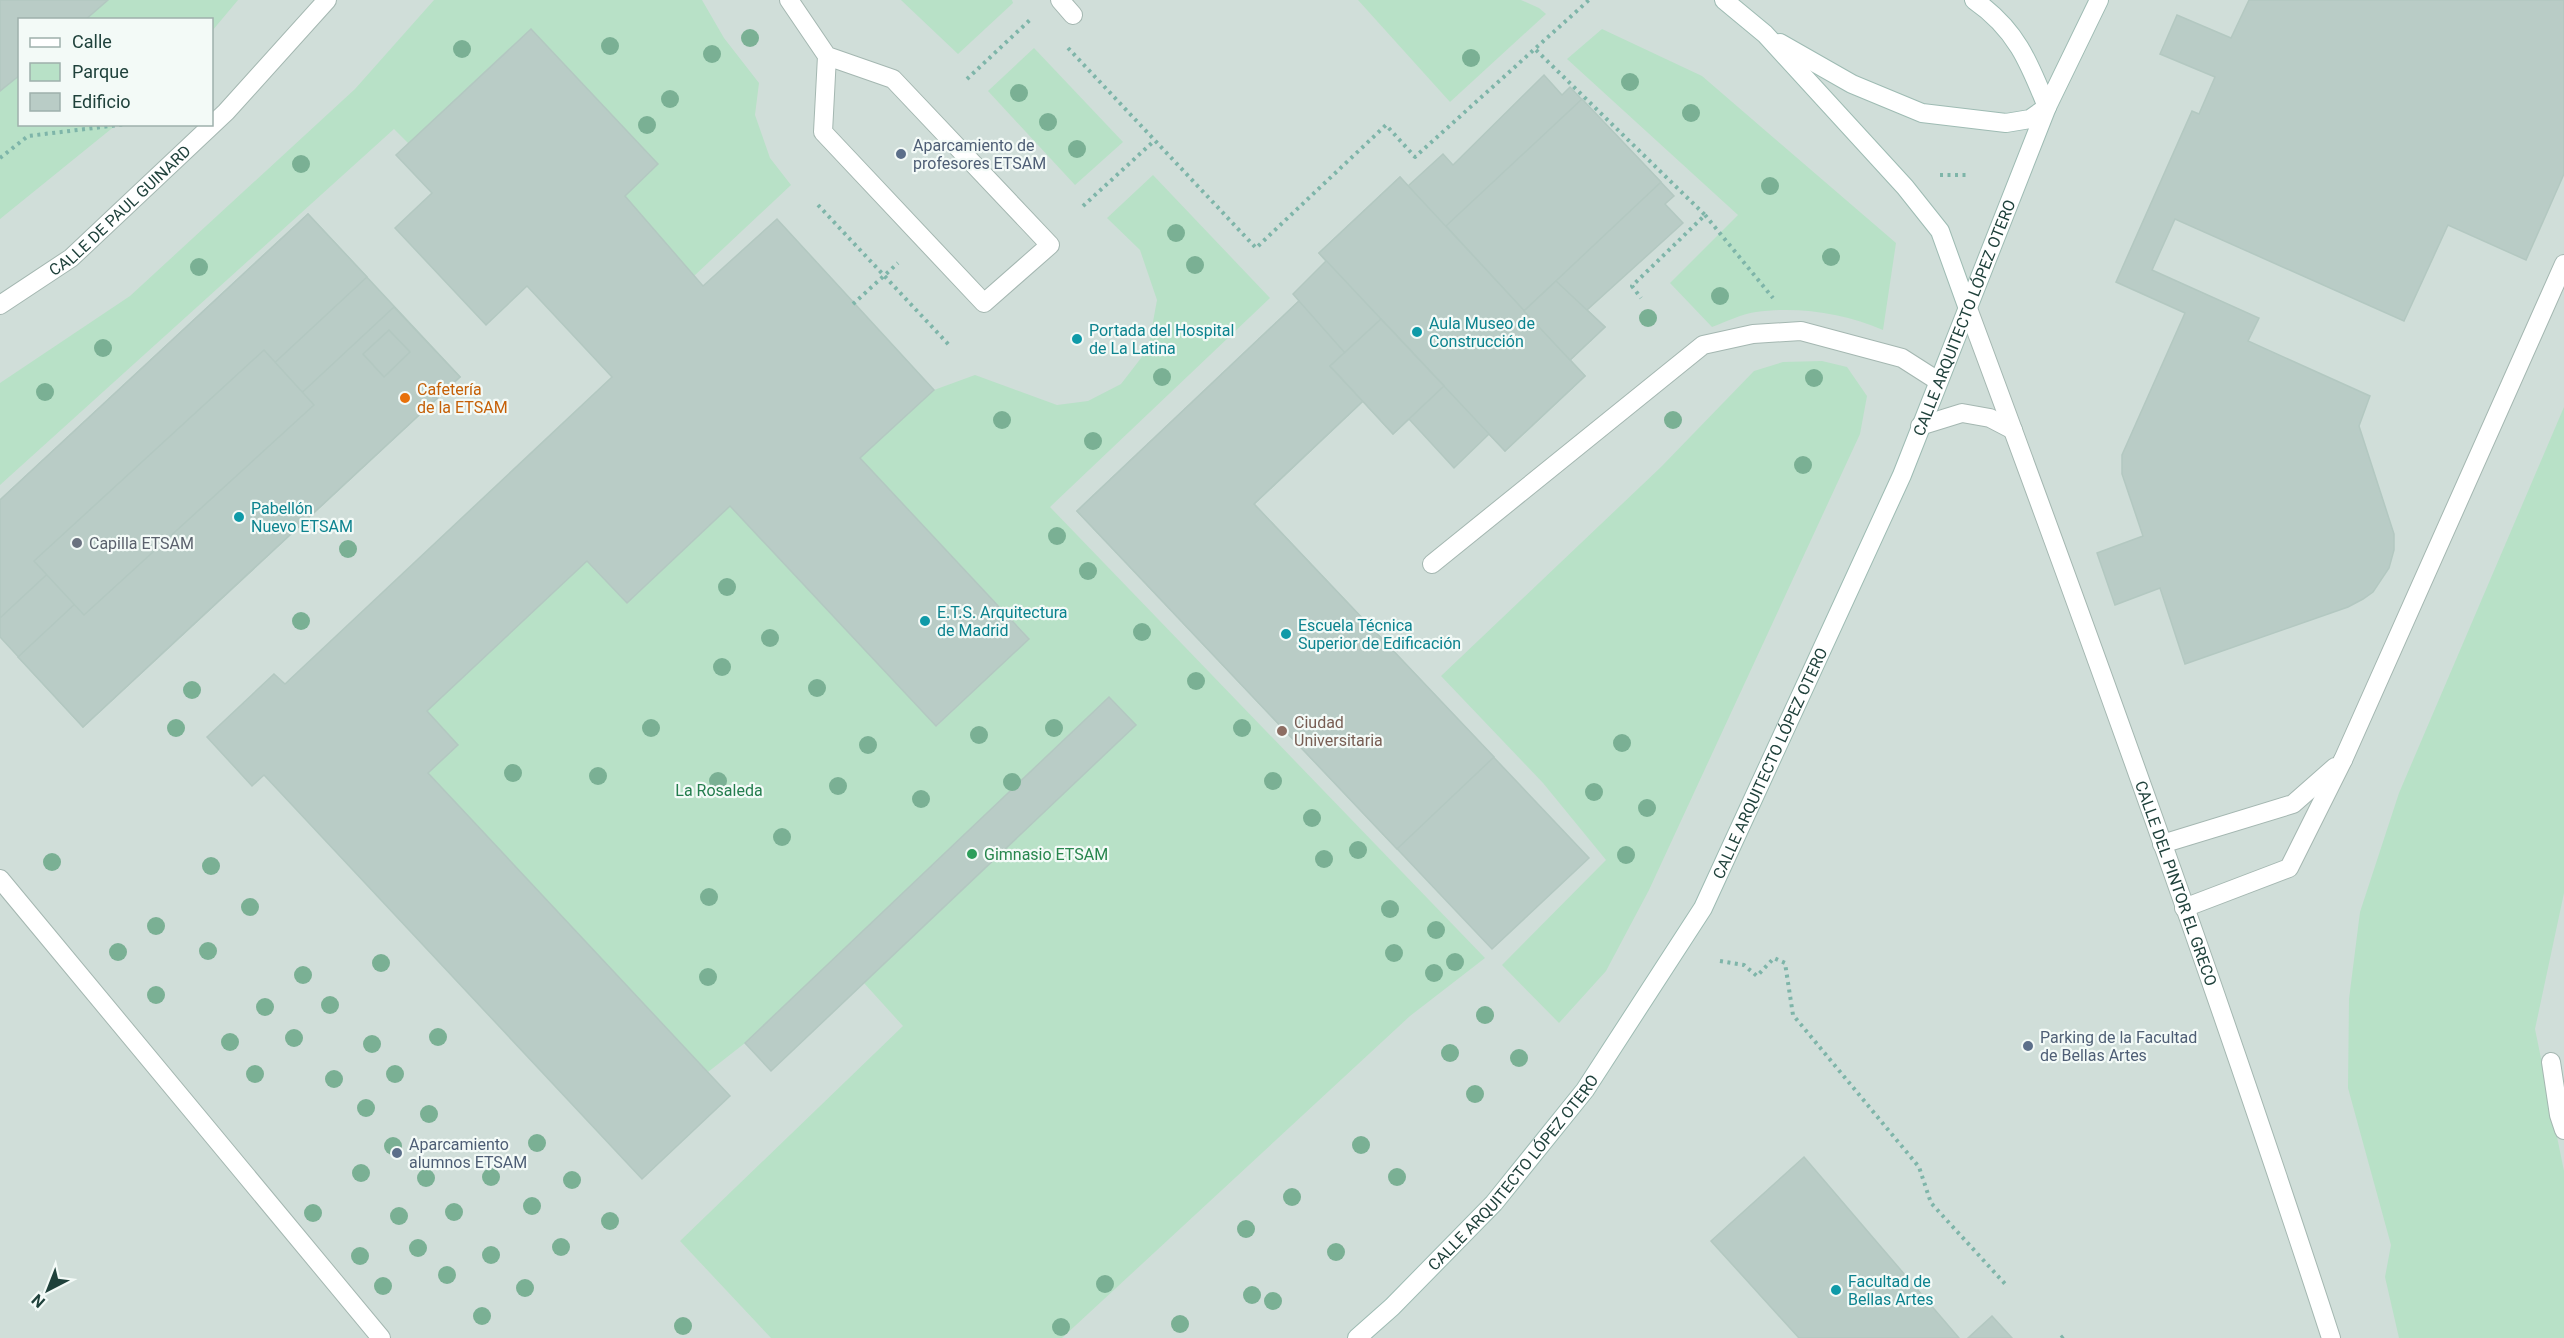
<svg xmlns="http://www.w3.org/2000/svg" width="2564" height="1338" font-family="Roboto,sans-serif">
<rect width="100%" height="100%" fill="#e2eee9"/>
<path fill="#d0ded9" fill-rule="evenodd" d="M 0,0 L 2564,0 L 2564,1338 L 0,1338 ZM 20,20 L 212,20 L 212,124 L 20,124 Z"/>
<g fill="#b8e1c7">
<polygon points="0,0 238,0 212,31 212,20 20,20 20,124 116,125 0,219"/>
<polygon points="434,0 702,0 724,38 759,83 755,115 770,158 791,185 694,276 625,196 658,164 531,30 409,144 394,129 0,485 0,383 130,296 355,89"/>
<polygon points="901,0 1012,0 1013,3 958,54"/>
<polygon points="1358,0 1521,0 1539,8 1546,14 1450,102"/>
<path d="M 1602,29 L 1702,76 L 1896,243 L 1883,330 C 1845,313 1797,306 1756,312 C 1741,314 1726,322 1712,327 L 1670,283 L 1738,215 L 1567,59 Z"/>
<polygon points="1034,48 1123,142 1075,185 988,91"/>
<polygon points="1153,175 1270,298 1050,507 1485,958 1410,1016 1062,1338 771,1338 680,1241 903,1026 864,983 1135,725 1109,697 745,1043 708,1072 428,773 427,711 587,561 627,603 730,506 937,726 1029,638 860,458 934,390 975,375 1057,405 1088,401 1121,384 1148,349 1157,300 1140,250 1107,218"/>
<polygon points="1822,361 1847,367 1867,396 1860,434 1649,890 1606,971 1559,1023 1502,965 1606,860 1543,783 1441,676 1661,467 1754,371 1783,362"/>
<polygon points="2564,407 2564,893 2535,1029 2564,1171 2564,1338 2399,1338 2385,1277 2391,1245 2348,1088 2349,999 2360,912 2399,793"/>
</g>
<g fill="#b9ccc6" stroke="#b3c8c1" stroke-width="1.5">
<polygon points="0,0 108,0 85,20 20,20 20,75 0,91"/>
<polygon points="2249,0 2564,0 2564,174 2526,260 2448,225 2404,321 2175,219 2152,270 2259,318 2248,341 2370,396 2359,426 2394,534 2394,550 2389,568 2373,592 2363,599 2348,607 2185,664 2160,588 2115,605 2097,553 2143,536 2122,474 2122,455 2185,313 2116,282 2192,111 2199,114 2215,77 2160,54 2177,15 2231,38"/>
<polygon points="531,29 658,164 625,196 703,286 777,219 934,390 860,458 1029,639 936,726 730,506 627,603 587,561 427,711 458,745 428,773 730,1096 642,1179 264,775 252,786 207,737 274,674 285,684 612,377 527,286 486,325 395,228 432,193 396,155"/>
<polygon points="1544,75 1562,95 1570,87 1674,196 1665,204 1683,223 1587,310 1605,327 1570,360 1585,376 1505,451 1489,434 1454,468 1409,419 1393,434 1363,401 1254,504 1589,858 1492,949 1077,511 1299,301 1293,294 1326,261 1319,253 1400,177 1408,186 1443,154 1453,165"/>
<polygon points="1582,99 1661,182 1524,311 1446,226"/>
<polygon points="1400,177 1585,376 1505,451 1319,253"/>
<polygon points="308,214 460,377 83,727 0,637 0,500"/>
<polygon points="308,214 367,277 0,618 0,500"/>
<polygon points="1556,281 1605,327 1570,360 1524,311"/>
<polygon points="1299,301 1345,353 1330,366 1363,401 1254,504 1494,757 1397,849 1077,511"/>
<polygon points="394,307 460,377 83,727 18,657"/>
<polygon points="1381,319 1444,386 1393,434 1330,366"/>
<polygon points="389,330 410,352 384,377 363,354"/>
<polygon points="264,350 314,405 84,615 34,561"/>
<polygon points="1109,697 1136,725 771,1071 745,1043"/>
<polygon points="1804,1157 1959,1338 1799,1338 1711,1241"/>
<polygon points="1992,1316 2012,1338 1968,1338"/>
</g>
<g fill="none" stroke-linecap="round" stroke-linejoin="round">
<g stroke="#a4b7b1" stroke-width="20">
<g id="lane">
<polyline points="789,0 827,56 823,132 984,303 1050,245 893,79 827,56"/>
<polyline points="1060,0 1073,15"/>
<polyline points="1432,564 1703,345 1753,334 1801,331 1902,358 1938,381"/>
<polyline points="2162,844 2293,804 2335,767"/>
<polyline points="0,879 381,1338"/>
<polyline points="2184,908 2289,868 2343,760"/>
<polyline points="2551,1062 2559,1115 2564,1130"/>
</g>
</g>
<g stroke="#a4b7b1" stroke-width="20">
<g id="street">
<path id="s1" d="M 0,305 L 71,258 L 226,112 L 327,0"/>
<path id="s2" d="M 1967,306 C 2094,648 2218,991 2331,1338"/>
<polyline points="1920,426 1962,413 1990,418 2013,430"/>
<polyline points="2343,760 2564,264"/>
</g>
</g>
<g stroke="#9ebbb3" stroke-width="20">
<g id="secondary">
<polyline points="1724,0 1765,34 1905,187 1940,231 1967,306"/>
<path d="M 1974,0 C 2016,29 2029,62 2047,107"/>
<polyline points="1780,43 1852,84 1922,113 2006,123 2030,119 2047,107"/>
<path id="s3" d="M 1357,1338 L 1392,1307 L 1494,1203 L 1585,1090 L 1703,908 L 1902,475 L 2047,107 L 2099,0"/>
</g>
</g>
<g stroke="#7eb5a9" stroke-width="4" stroke-dasharray="3 4.5" stroke-linecap="butt">
<polyline points="1068,48 1256,248 1386,125 1415,157 1589,0"/>
<polyline points="1536,50 1705,215 1632,286 1641,298"/>
<polyline points="967,79 1032,18"/>
<polyline points="0,158 28,136 127,124"/>
<polyline points="1940,175 1970,175"/>
<polyline points="818,205 949,345"/>
<polyline points="1083,206 1154,141"/>
<polyline points="1705,215 1773,298"/>
<polyline points="853,304 898,263"/>
<polyline points="1720,961 1744,965 1757,976 1774,958 1785,963 1793,1015 1919,1167 1931,1203 2007,1286"/>
<polyline points="2061,1338 2066,1334"/>
</g>
<use href="#lane" stroke="#fff" stroke-width="18"/>
<use href="#street" stroke="#fff" stroke-width="18"/>
<use href="#secondary" stroke="#fff" stroke-width="18"/>
</g>
<g fill="#7ab094">
<circle cx="750" cy="38" r="9"/>
<circle cx="610" cy="46" r="9"/>
<circle cx="462" cy="49" r="9"/>
<circle cx="712" cy="54" r="9"/>
<circle cx="1471" cy="58" r="9"/>
<circle cx="1630" cy="82" r="9"/>
<circle cx="1019" cy="93" r="9"/>
<circle cx="670" cy="99" r="9"/>
<circle cx="1691" cy="113" r="9"/>
<circle cx="1048" cy="122" r="9"/>
<circle cx="647" cy="125" r="9"/>
<circle cx="1077" cy="149" r="9"/>
<circle cx="301" cy="164" r="9"/>
<circle cx="1770" cy="186" r="9"/>
<circle cx="1176" cy="233" r="9"/>
<circle cx="1831" cy="257" r="9"/>
<circle cx="1195" cy="265" r="9"/>
<circle cx="199" cy="267" r="9"/>
<circle cx="1720" cy="296" r="9"/>
<circle cx="1648" cy="318" r="9"/>
<circle cx="103" cy="348" r="9"/>
<circle cx="1162" cy="377" r="9"/>
<circle cx="1814" cy="378" r="9"/>
<circle cx="45" cy="392" r="9"/>
<circle cx="1002" cy="420" r="9"/>
<circle cx="1673" cy="420" r="9"/>
<circle cx="1093" cy="441" r="9"/>
<circle cx="1803" cy="465" r="9"/>
<circle cx="1057" cy="536" r="9"/>
<circle cx="348" cy="549" r="9"/>
<circle cx="1088" cy="571" r="9"/>
<circle cx="727" cy="587" r="9"/>
<circle cx="301" cy="621" r="9"/>
<circle cx="1142" cy="632" r="9"/>
<circle cx="770" cy="638" r="9"/>
<circle cx="722" cy="667" r="9"/>
<circle cx="1196" cy="681" r="9"/>
<circle cx="817" cy="688" r="9"/>
<circle cx="192" cy="690" r="9"/>
<circle cx="176" cy="728" r="9"/>
<circle cx="651" cy="728" r="9"/>
<circle cx="1054" cy="728" r="9"/>
<circle cx="1242" cy="728" r="9"/>
<circle cx="979" cy="735" r="9"/>
<circle cx="1622" cy="743" r="9"/>
<circle cx="868" cy="745" r="9"/>
<circle cx="513" cy="773" r="9"/>
<circle cx="598" cy="776" r="9"/>
<circle cx="718" cy="781" r="9"/>
<circle cx="1273" cy="781" r="9"/>
<circle cx="1012" cy="782" r="9"/>
<circle cx="838" cy="786" r="9"/>
<circle cx="1594" cy="792" r="9"/>
<circle cx="921" cy="799" r="9"/>
<circle cx="1647" cy="808" r="9"/>
<circle cx="1312" cy="818" r="9"/>
<circle cx="782" cy="837" r="9"/>
<circle cx="1358" cy="850" r="9"/>
<circle cx="1626" cy="855" r="9"/>
<circle cx="1324" cy="859" r="9"/>
<circle cx="52" cy="862" r="9"/>
<circle cx="211" cy="866" r="9"/>
<circle cx="709" cy="897" r="9"/>
<circle cx="250" cy="907" r="9"/>
<circle cx="1390" cy="909" r="9"/>
<circle cx="156" cy="926" r="9"/>
<circle cx="1436" cy="930" r="9"/>
<circle cx="208" cy="951" r="9"/>
<circle cx="118" cy="952" r="9"/>
<circle cx="1394" cy="953" r="9"/>
<circle cx="1455" cy="962" r="9"/>
<circle cx="381" cy="963" r="9"/>
<circle cx="1434" cy="973" r="9"/>
<circle cx="303" cy="975" r="9"/>
<circle cx="708" cy="977" r="9"/>
<circle cx="156" cy="995" r="9"/>
<circle cx="330" cy="1005" r="9"/>
<circle cx="265" cy="1007" r="9"/>
<circle cx="1485" cy="1015" r="9"/>
<circle cx="438" cy="1037" r="9"/>
<circle cx="294" cy="1038" r="9"/>
<circle cx="230" cy="1042" r="9"/>
<circle cx="372" cy="1044" r="9"/>
<circle cx="1450" cy="1053" r="9"/>
<circle cx="1519" cy="1058" r="9"/>
<circle cx="255" cy="1074" r="9"/>
<circle cx="395" cy="1074" r="9"/>
<circle cx="334" cy="1079" r="9"/>
<circle cx="1475" cy="1094" r="9"/>
<circle cx="366" cy="1108" r="9"/>
<circle cx="429" cy="1114" r="9"/>
<circle cx="537" cy="1143" r="9"/>
<circle cx="1361" cy="1145" r="9"/>
<circle cx="393" cy="1146" r="9"/>
<circle cx="361" cy="1173" r="9"/>
<circle cx="491" cy="1177" r="9"/>
<circle cx="1397" cy="1177" r="9"/>
<circle cx="426" cy="1178" r="9"/>
<circle cx="572" cy="1180" r="9"/>
<circle cx="1292" cy="1197" r="9"/>
<circle cx="532" cy="1206" r="9"/>
<circle cx="454" cy="1212" r="9"/>
<circle cx="313" cy="1213" r="9"/>
<circle cx="399" cy="1216" r="9"/>
<circle cx="610" cy="1221" r="9"/>
<circle cx="1246" cy="1229" r="9"/>
<circle cx="561" cy="1247" r="9"/>
<circle cx="418" cy="1248" r="9"/>
<circle cx="1336" cy="1252" r="9"/>
<circle cx="491" cy="1255" r="9"/>
<circle cx="360" cy="1256" r="9"/>
<circle cx="447" cy="1275" r="9"/>
<circle cx="1105" cy="1284" r="9"/>
<circle cx="383" cy="1286" r="9"/>
<circle cx="525" cy="1288" r="9"/>
<circle cx="1252" cy="1295" r="9"/>
<circle cx="1273" cy="1301" r="9"/>
<circle cx="482" cy="1316" r="9"/>
<circle cx="1180" cy="1324" r="9"/>
<circle cx="683" cy="1326" r="9"/>
<circle cx="1061" cy="1327" r="9"/>
</g>
<g fill="#5c6f8a" stroke="#f3faf7" stroke-width="2">
<circle cx="901" cy="154" r="6"/>
<circle cx="2028" cy="1046" r="6"/>
<circle cx="397" cy="1153" r="6"/>
</g>
<g fill="#0f9aa8" stroke="#f3faf7" stroke-width="2">
<circle cx="1417" cy="332" r="6"/>
<circle cx="1077" cy="339" r="6"/>
<circle cx="239" cy="517" r="6"/>
<circle cx="925" cy="621" r="6"/>
<circle cx="1286" cy="634" r="6"/>
<circle cx="1836" cy="1290" r="6"/>
</g>
<circle fill="#e8710a" stroke="#f3faf7" stroke-width="2" cx="405" cy="398" r="6"/>
<circle fill="#6b7280" stroke="#f3faf7" stroke-width="2" cx="77" cy="543" r="6"/>
<circle fill="#8d6e63" stroke="#f3faf7" stroke-width="2" cx="1282" cy="731" r="6"/>
<circle fill="#2e9e5b" stroke="#f3faf7" stroke-width="2" cx="972" cy="854" r="6"/>
<g text-anchor="middle" dominant-baseline="central" stroke-width="4.5" stroke-linejoin="round" paint-order="stroke">
<g font-size="16" fill="#4e5e75" stroke="#f3faf7" text-anchor="start">
<text x="913" y="145">Aparcamiento de<tspan x="913" dy="18">profesores ETSAM</tspan></text>
<text x="2040" y="1037">Parking de la Facultad<tspan x="2040" dy="18">de Bellas Artes</tspan></text>
<text x="409" y="1144">Aparcamiento<tspan x="409" dy="18">alumnos ETSAM</tspan></text>
</g>
<g font-size="16" fill="#1f413b" stroke="#f3faf7">
<text stroke="none"><textPath href="#s1" startOffset="153">CALLE DE PAUL GUINARD</textPath></text>
<text stroke="none"><textPath href="#s3" startOffset="1200">CALLE ARQUITECTO LÓPEZ OTERO</textPath></text>
<text stroke="none"><textPath href="#s3" startOffset="714">CALLE ARQUITECTO LÓPEZ OTERO</textPath></text>
<text stroke="none"><textPath href="#s2" startOffset="614">CALLE DEL PINTOR EL GRECO</textPath></text>
<text stroke="none"><textPath href="#s3" startOffset="228">CALLE ARQUITECTO LÓPEZ OTERO</textPath></text>
</g>
<g font-size="16" fill="#0d838f" stroke="#f3faf7" text-anchor="start">
<text x="1429" y="323">Aula Museo de<tspan x="1429" dy="18">Construcción</tspan></text>
<text x="1089" y="330">Portada del Hospital<tspan x="1089" dy="18">de La Latina</tspan></text>
<text x="251" y="508">Pabellón<tspan x="251" dy="18">Nuevo ETSAM</tspan></text>
<text x="937" y="612">E.T.S. Arquitectura<tspan x="937" dy="18">de Madrid</tspan></text>
<text x="1298" y="625">Escuela Técnica<tspan x="1298" dy="18">Superior de Edificación</tspan></text>
<text x="1848" y="1281">Facultad de<tspan x="1848" dy="18">Bellas Artes</tspan></text>
</g>
<g font-size="16" fill="#c56008" stroke="#f3faf7" text-anchor="start">
<text x="417" y="389">Cafetería<tspan x="417" dy="18">de la ETSAM</tspan></text>
</g>
<g font-size="16" fill="#5b616d" stroke="#f3faf7" text-anchor="start">
<text x="89" y="543">Capilla ETSAM</text>
</g>
<g font-size="16" fill="#785e54" stroke="#f3faf7" text-anchor="start">
<text x="1294" y="722">Ciudad<tspan x="1294" dy="18">Universitaria</tspan></text>
</g>
<g font-size="16" fill="#247d4e" stroke="#f3faf7">
<text x="719" y="790">La Rosaleda</text>
</g>
<g font-size="16" fill="#27864d" stroke="#f3faf7" text-anchor="start">
<text x="984" y="854">Gimnasio ETSAM</text>
</g>
</g>
<rect x="18" y="18" width="195" height="108" fill="#f3faf7" stroke="#9eb0ac" stroke-width="1.5"/>
<rect x="30" y="38" width="30" height="9" fill="#ffffff" stroke="#9eb0ac" stroke-width="1.5"/>
<text x="72" y="48" font-size="18" fill="#1f413b">Calle</text>
<rect x="30" y="63" width="30" height="18" fill="#b8e1c7" stroke="#9eb0ac" stroke-width="1.5"/>
<text x="72" y="78" font-size="18" fill="#1f413b">Parque</text>
<rect x="30" y="93" width="30" height="18" fill="#b9ccc6" stroke="#9eb0ac" stroke-width="1.5"/>
<text x="72" y="108" font-size="18" fill="#1f413b">Edificio</text>
<g transform="translate(48 1290) rotate(222)" stroke="#f3faf7" stroke-width="4.5" paint-order="stroke">
<path d="M0-4.5L10 22L0 15L-10 22Z" fill="#1f413b"/>
<text y="-9" font-size="16" font-weight="bold" text-anchor="middle" fill="#1f413b">N</text>
</g>
</svg>
